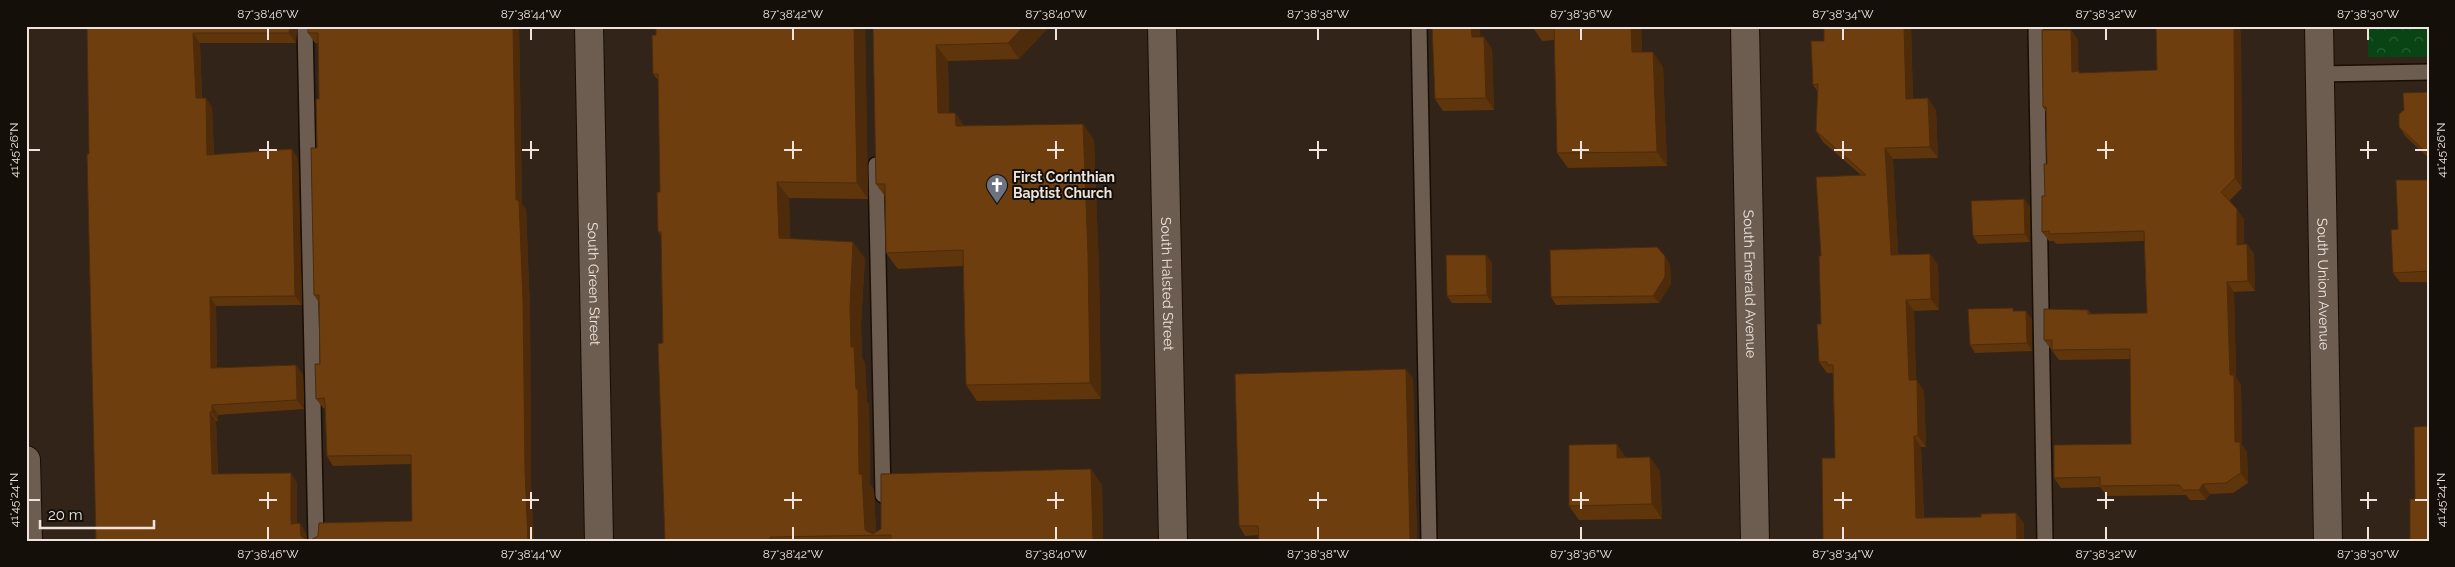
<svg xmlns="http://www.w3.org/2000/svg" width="2455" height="567" font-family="Raleway,sans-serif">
<defs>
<pattern id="park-crowns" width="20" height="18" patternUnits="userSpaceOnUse" patternTransform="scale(1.25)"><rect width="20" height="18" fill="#084414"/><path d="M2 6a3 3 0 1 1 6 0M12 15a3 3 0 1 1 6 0" fill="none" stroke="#2c5f36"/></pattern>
</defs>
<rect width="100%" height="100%" fill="#322419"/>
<rect fill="url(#park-crowns)" x="2368" y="26" width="61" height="31"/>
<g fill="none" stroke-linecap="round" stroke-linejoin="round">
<g stroke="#190d04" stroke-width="18">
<g id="service">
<polyline points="305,26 316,541"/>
<polyline points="1419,26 1429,541"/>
<polyline points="2036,26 2045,541"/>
<polyline points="2319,74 2429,72"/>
<polyline points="876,165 883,495"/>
</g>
</g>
<g stroke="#190d04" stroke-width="30">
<g id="minor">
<path id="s1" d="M 589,26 L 599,541"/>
<path id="s2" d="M 1745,26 L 1755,541"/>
<path id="s3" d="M 2319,26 L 2328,541"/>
<polyline points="26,460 28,541"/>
</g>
</g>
<g stroke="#190d04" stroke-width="30">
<g id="secondary">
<path id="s4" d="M 1162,26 L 1173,541"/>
</g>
</g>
<use href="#service" stroke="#6d5d50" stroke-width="15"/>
<use href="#minor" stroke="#6d5d50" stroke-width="28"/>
<use href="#secondary" stroke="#6d5d50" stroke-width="28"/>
</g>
<g fill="#5f350c">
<polygon points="87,26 297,26 296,43 200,43 202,98 212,107 214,155 292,149 298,159 302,305 216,306 217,367 303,374 304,409 218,415 218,421 216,421 218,474 297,483 297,523 306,533 96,541"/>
<polygon points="308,26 519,26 522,205 526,209 530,310 531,479 412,521 411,464 333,466 327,456 325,408 323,408 316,399 320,364 319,303 314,295 317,148 319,99 319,43 315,43 308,33"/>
<polygon points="865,26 868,199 789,198 790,239 865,258 861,324 862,358 865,363 867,402 869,405 870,484 874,490 876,533 1102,485 1103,541 665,541 661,236 658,232 660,192 658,80 653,74"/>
<polygon points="873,26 1050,26 1019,59 948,61 949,113 955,113 964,126 1083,124 1094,140 1099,270 1101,399 977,401 966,385 963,266 898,269 886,253 886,198 876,184"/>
<polygon points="1480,26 1480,37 1484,37 1492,49 1494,110 1443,111 1435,99"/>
<polygon points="1532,26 1641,26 1642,52 1663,67 1667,166 1568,168 1557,153 1554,40 1542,41"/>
<polygon points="1824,26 1911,26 1913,99 1936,110 1938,158 1893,159 1898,254 1930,254 1938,265 1939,310 1914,311 1916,380 1924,391 1926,447 1921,447 1924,518 1981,517 2016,513 2024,524 1823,541 1835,458 1833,375 1832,373 1827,373 1819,362 1821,324 1821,256 1861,175 1823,142 1816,131 1818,92 1813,85 1824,41"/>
<polygon points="2071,30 2078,40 2078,71 2080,73 2157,70 2241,31 2242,188 2229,201 2244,219 2244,244 2247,244 2254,254 2255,291 2234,292 2236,377 2241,385 2242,445 2247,452 2248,483 2233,493 2210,494 2206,500 2190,500 2186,495 2107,496 2100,487 2061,488 2054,478 2131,444 2130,359 2059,360 2044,340 2088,310 2091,314 2147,313 2144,241 2056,244 2054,241 2049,241 2042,232 2047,164 2046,112 2043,107"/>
<polygon points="2429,92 2429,158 2406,137 2399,127"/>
<polygon points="2429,180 2429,282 2400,282 2393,273 2398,229"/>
<polygon points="2024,199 2030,207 2030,242 1978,244 1973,236"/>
<polygon points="1486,255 1492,263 1492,303 1452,303 1447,296"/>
<polygon points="1670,264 1671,284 1659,303 1556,305 1551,297"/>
<polygon points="2015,311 2032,319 2032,351 1975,353 1970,345"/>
<polygon points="1413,378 1417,541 1259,541 1258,535 1245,536 1239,526"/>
<polygon points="1626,458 1660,471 1662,519 1579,520 1569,506"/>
</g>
<g fill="#4e2b0a">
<polygon points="290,26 297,26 296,43 289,33"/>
<polygon points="513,26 519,26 522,205 526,209 530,310 531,479 534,541 528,541 525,469 516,200"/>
<polygon points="854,26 865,26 868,199 857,183"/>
<polygon points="1024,26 1050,26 1019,59 1008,43"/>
<polygon points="1471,26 1480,26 1481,49 1472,37"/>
<polygon points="1631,26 1641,26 1642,67 1632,52"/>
<polygon points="1904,26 1911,26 1913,110 1906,99"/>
<polygon points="2234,26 2238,26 2241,31 2242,188 2235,178"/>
<polygon points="2071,30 2078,40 2079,82 2072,72"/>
<polygon points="193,33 200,43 202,107 196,98"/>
<polygon points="1484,37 1492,49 1494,110 1486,98"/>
<polygon points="936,45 948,61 949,129 938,113"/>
<polygon points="1653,52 1663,67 1667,166 1657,152"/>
<polygon points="206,98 212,107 214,164 207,155"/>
<polygon points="1928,98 1936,110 1938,158 1930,147"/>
<polygon points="955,113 966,128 956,126"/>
<polygon points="1083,124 1094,140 1099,270 1101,399 1090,383"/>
<polygon points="1885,148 1893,159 1899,266 1891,255"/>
<polygon points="292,149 298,159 302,305 295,296"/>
<polygon points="777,182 789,198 791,254 779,238"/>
<polygon points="2024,199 2030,207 2030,242 2025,234"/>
<polygon points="2237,209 2244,219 2244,255 2237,245"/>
<polygon points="853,242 865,258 861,324 862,358 865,363 867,402 869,405 870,484 874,490 876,536 865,530 859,474 856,389 851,347 850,308"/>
<polygon points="2247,244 2254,254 2255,291 2248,281"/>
<polygon points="1930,254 1938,265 1939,310 1931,299"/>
<polygon points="1486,255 1492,263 1492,303 1487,295"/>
<polygon points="1665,256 1670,264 1671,284 1659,303 1653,296"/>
<polygon points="2227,282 2234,292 2236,377 2241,385 2242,445 2247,452 2248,483 2241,473 2235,442 2230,375"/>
<polygon points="210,297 216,306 217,377 211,368"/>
<polygon points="1906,300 1914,311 1916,391 1909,380"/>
<polygon points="2026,311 2032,319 2032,351 2027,343"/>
<polygon points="296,365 303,374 304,409 297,400"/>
<polygon points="1406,369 1413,378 1417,541 1410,540"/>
<polygon points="1917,380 1924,391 1926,447 1918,436"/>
<polygon points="212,405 218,415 218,421 212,412"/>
<polygon points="210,412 216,421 218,484 212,474"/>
<polygon points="1914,436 1921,447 1924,529 1916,518"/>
<polygon points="1617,444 1627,459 1617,458"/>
<polygon points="1650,457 1660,471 1662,519 1652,504"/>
<polygon points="1091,469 1102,485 1103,541 1093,541"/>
<polygon points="291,473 297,483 297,533 291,524"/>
<polygon points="2203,484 2210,494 2206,500 2199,490"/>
<polygon points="2016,513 2024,524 2024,541 2017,541"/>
<polygon points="300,523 306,533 307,541 301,536"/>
</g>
<g fill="#6f3e0e" stroke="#4e2b0a">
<polygon points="87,26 290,26 289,33 193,33 196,98 206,98 207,155 292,149 295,296 210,297 211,368 296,365 297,400 212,405 212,412 210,412 212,474 291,473 291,524 300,523 301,536 309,541 96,541 87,154 89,154"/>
<polygon points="308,26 513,26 516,200 519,200 523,300 525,469 528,541 309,541 318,536 319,523 412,521 411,455 327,456 325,403 324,398 316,399 315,364 320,364 319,295 314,295 311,148 317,148 316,99 319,99 318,33 308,33"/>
<polygon points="656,26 854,26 857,183 777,182 779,238 853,242 850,308 851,347 854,347 856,389 858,389 859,474 862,474 865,530 873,534 881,529 881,474 1091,469 1093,541 891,541 891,535 770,537 770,541 665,541 658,344 663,343 661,232 658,232 657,192 660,192 658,74 653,74 652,35 656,35"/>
<polygon points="873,26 1024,26 1008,43 936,45 938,113 955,113 956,126 1083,124 1088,254 1090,383 966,385 963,250 886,253 885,184 876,184"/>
<polygon points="1432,26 1471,26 1472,37 1484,37 1486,98 1435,99"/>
<polygon points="1554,26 1631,26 1632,52 1653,52 1657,152 1557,153"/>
<polygon points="1824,26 1904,26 1906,99 1928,98 1930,147 1885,148 1891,255 1930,254 1931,299 1906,300 1909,380 1917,380 1918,436 1914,436 1916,518 1981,517 1981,514 2016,513 2017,541 1823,541 1822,458 1835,458 1833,365 1827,365 1827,362 1819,362 1817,324 1821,324 1819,256 1821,256 1816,177 1866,175 1816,131 1818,84 1813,85 1811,41 1824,41"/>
<polygon points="2156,26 2234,26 2235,178 2221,192 2237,209 2237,245 2247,244 2248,281 2227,282 2230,375 2234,375 2235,442 2240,442 2241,473 2226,483 2203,484 2199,490 2183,490 2179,485 2100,486 2100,477 2054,478 2054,445 2131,444 2130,349 2052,350 2052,340 2044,340 2044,309 2088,310 2088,314 2147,313 2144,231 2049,234 2049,231 2042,232 2042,196 2045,196 2044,164 2047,164 2046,107 2043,107 2042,30 2071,30 2072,72 2079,71 2079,73 2157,70"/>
<polygon points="2429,92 2429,155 2399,127 2399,114 2404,110 2403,93"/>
<polygon points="2396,180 2429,180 2429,271 2393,273 2391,230 2398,229"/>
<polygon points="2024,199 2025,234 1973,236 1971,201"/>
<polygon points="1657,247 1665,256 1665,277 1653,296 1551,297 1550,250"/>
<polygon points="1446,255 1486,255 1487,295 1447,296"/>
<polygon points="2013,308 2013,311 2026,311 2027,343 1970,345 1968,309"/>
<polygon points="1406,369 1410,540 1259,541 1258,526 1239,526 1235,374"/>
<polygon points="2429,426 2429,541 2410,541 2410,499 2415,499 2414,427"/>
<polygon points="1617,444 1617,458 1650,457 1652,504 1569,506 1569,445"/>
</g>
<path fill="none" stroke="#eee4dd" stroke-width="2" d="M 268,28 L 268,40M 531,28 L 531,40M 793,28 L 793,40M 1056,28 L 1056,40M 1318,28 L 1318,40M 1581,28 L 1581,40M 1843,28 L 1843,40M 2106,28 L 2106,40M 2368,28 L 2368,40M 268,141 L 268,159M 531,141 L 531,159M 793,141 L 793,159M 1056,141 L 1056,159M 1318,141 L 1318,159M 1581,141 L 1581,159M 1843,141 L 1843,159M 2106,141 L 2106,159M 2368,141 L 2368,159M 28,150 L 40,150M 259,150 L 277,150M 522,150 L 539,150M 784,150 L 802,150M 1047,150 L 1064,150M 1309,150 L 1327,150M 1572,150 L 1589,150M 1834,150 L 1852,150M 2097,150 L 2114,150M 2360,150 L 2377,150M 2415,150 L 2428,150M 268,492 L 268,509M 531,492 L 531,509M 793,492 L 793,509M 1056,492 L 1056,509M 1318,492 L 1318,509M 1581,492 L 1581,509M 1843,492 L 1843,509M 2106,492 L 2106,509M 2368,492 L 2368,509M 28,500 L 40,500M 259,500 L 277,500M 522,500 L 539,500M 784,500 L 802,500M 1047,500 L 1064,500M 1309,500 L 1327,500M 1572,500 L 1589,500M 1834,500 L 1852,500M 2097,500 L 2114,500M 2360,500 L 2377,500M 2415,500 L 2428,500M 268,527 L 268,540M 531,527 L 531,540M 793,527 L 793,540M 1056,527 L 1056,540M 1318,527 L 1318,540M 1581,527 L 1581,540M 1843,527 L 1843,540M 2106,527 L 2106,540M 2368,527 L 2368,540"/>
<defs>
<g id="church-pin" transform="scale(1.125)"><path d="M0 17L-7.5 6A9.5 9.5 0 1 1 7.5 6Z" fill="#6b7280" stroke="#150f0a"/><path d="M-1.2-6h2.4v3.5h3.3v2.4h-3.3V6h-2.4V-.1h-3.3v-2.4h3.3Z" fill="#fff"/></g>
</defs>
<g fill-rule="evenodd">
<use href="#church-pin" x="997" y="185"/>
</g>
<g text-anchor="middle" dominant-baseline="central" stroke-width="4" stroke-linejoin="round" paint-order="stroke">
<g font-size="14" font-weight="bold" fill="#eee4dd" stroke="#150f0a" text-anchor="start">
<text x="1013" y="177">First Corinthian<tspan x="1013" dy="16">Baptist Church</tspan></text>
</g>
<g font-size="14" fill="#eee4dd" stroke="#150f0a">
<text stroke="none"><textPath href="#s4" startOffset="258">South Halsted Street</textPath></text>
<text stroke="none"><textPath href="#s1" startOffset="258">South Green Street</textPath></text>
<text stroke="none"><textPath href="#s2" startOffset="258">South Emerald Avenue</textPath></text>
<text stroke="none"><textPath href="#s3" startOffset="258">South Union Avenue</textPath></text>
</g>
</g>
<rect width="2455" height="567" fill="none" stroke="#150f0a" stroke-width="55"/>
<path d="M40 520v8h114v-8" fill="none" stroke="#eee4dd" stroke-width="2.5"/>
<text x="48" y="520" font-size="15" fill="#eee4dd" stroke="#150f0a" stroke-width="4" paint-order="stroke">20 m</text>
<rect x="28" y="28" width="2400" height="512" fill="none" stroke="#eee4dd" stroke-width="2"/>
<g font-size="12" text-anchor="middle" fill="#eee4dd">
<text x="268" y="18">87°38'46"W</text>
<text x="531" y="18">87°38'44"W</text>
<text x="793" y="18">87°38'42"W</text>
<text x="1056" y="18">87°38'40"W</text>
<text x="1318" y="18">87°38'38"W</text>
<text x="1581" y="18">87°38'36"W</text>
<text x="1843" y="18">87°38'34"W</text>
<text x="2106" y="18">87°38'32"W</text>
<text x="2368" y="18">87°38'30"W</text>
<text transform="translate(14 150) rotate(-90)" y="4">41°45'26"N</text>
<text transform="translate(2441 150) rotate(-90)" y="4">41°45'26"N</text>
<text transform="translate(14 500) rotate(-90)" y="4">41°45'24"N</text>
<text transform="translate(2441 500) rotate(-90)" y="4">41°45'24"N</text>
<text x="268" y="558">87°38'46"W</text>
<text x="531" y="558">87°38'44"W</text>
<text x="793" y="558">87°38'42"W</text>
<text x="1056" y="558">87°38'40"W</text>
<text x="1318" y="558">87°38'38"W</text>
<text x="1581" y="558">87°38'36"W</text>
<text x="1843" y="558">87°38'34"W</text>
<text x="2106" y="558">87°38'32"W</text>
<text x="2368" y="558">87°38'30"W</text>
</g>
</svg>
